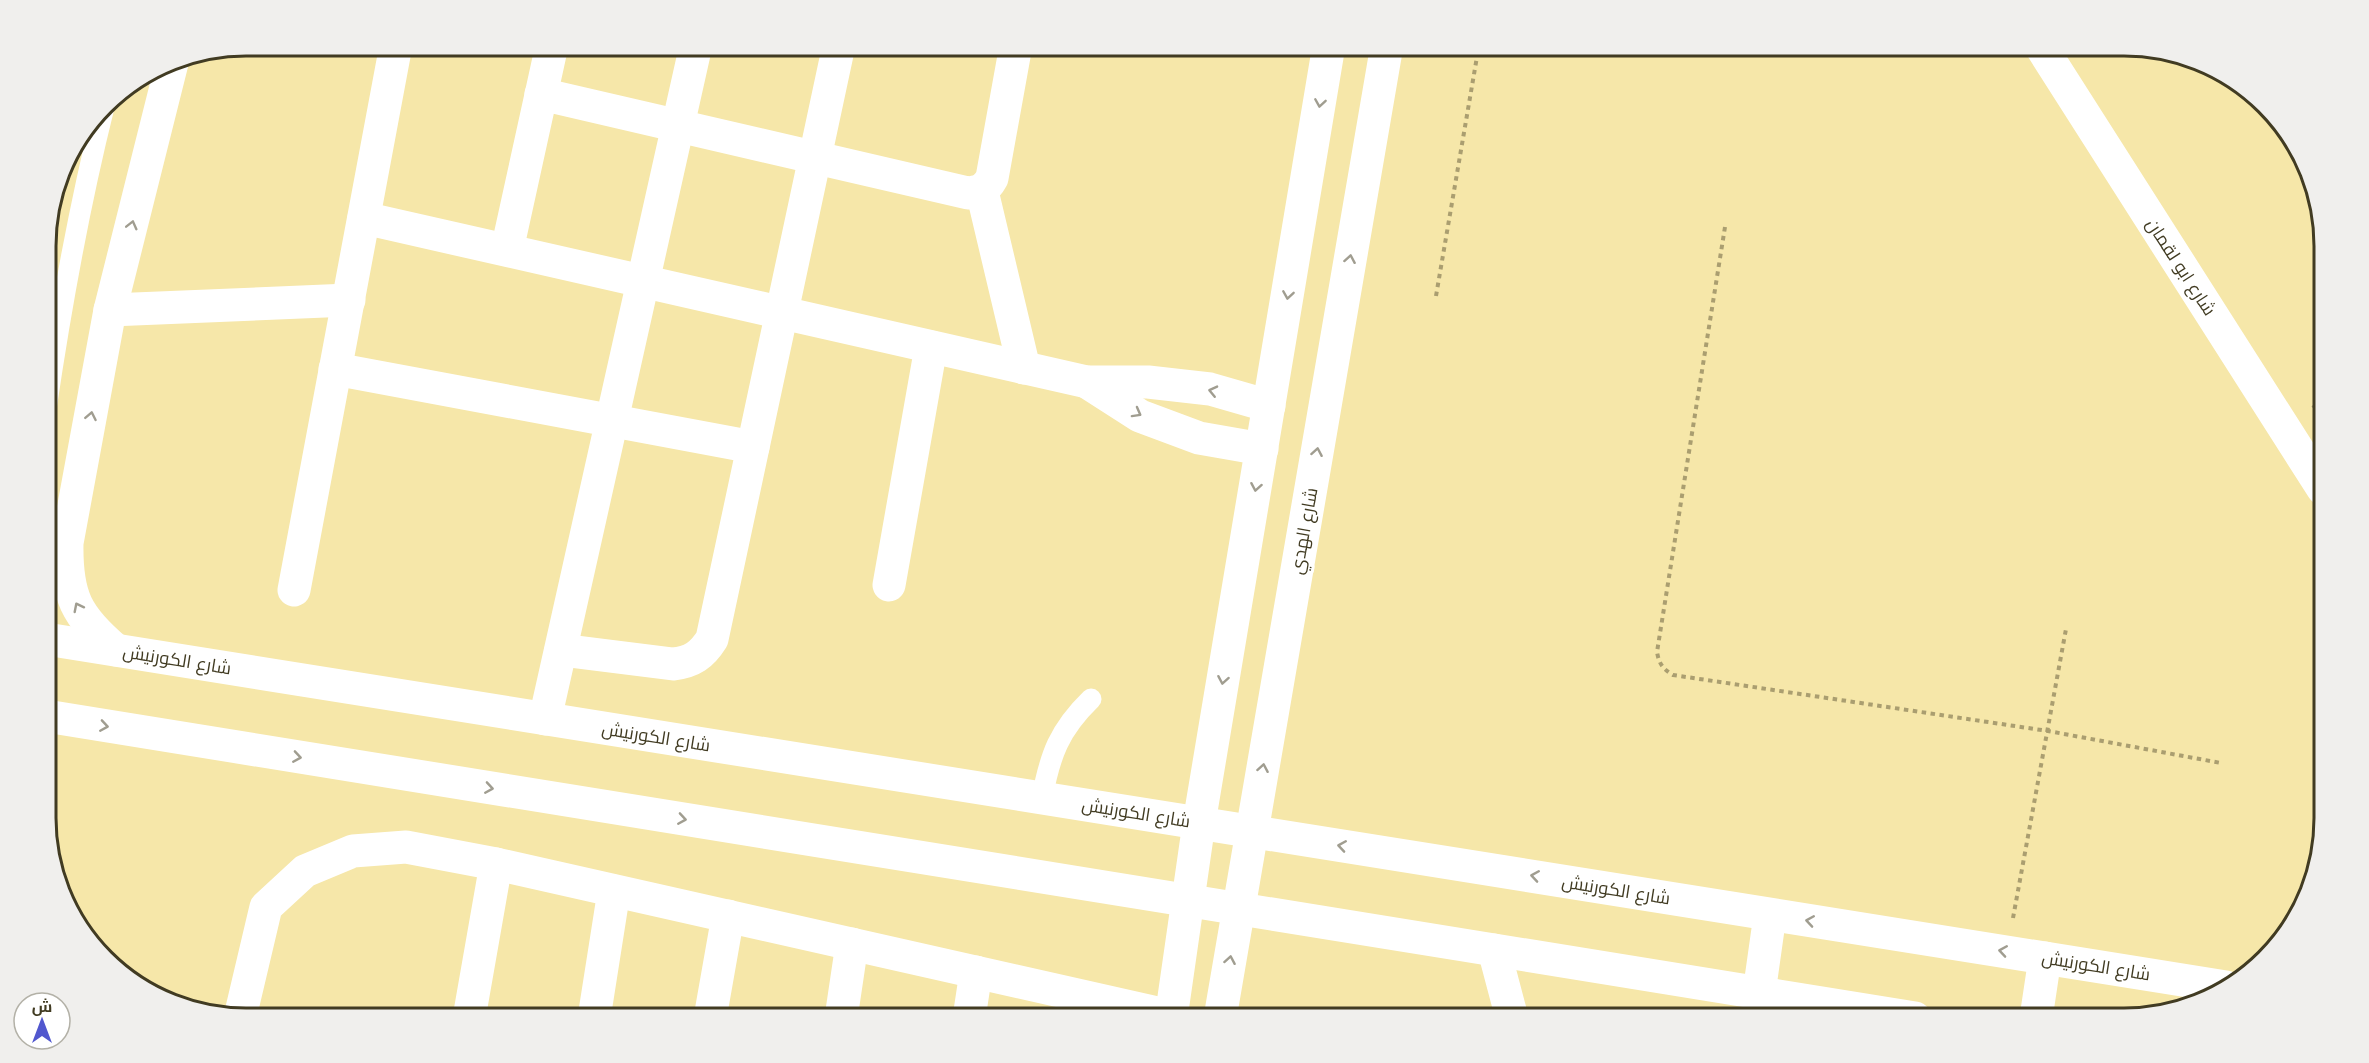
<svg xmlns="http://www.w3.org/2000/svg" width="2369" height="1063" font-family="Jost,Cairo,sans-serif">
<rect width="100%" height="100%" fill="#f6e7a9"/>
<g fill="none" stroke-linecap="round" stroke-linejoin="round">
<g stroke="#aa9e70" stroke-width="4" stroke-dasharray="4.5 4.5" stroke-linecap="butt">
<path d="M 1725,227 L 1657,652 C 1659,664 1663,669 1673,675 L 2048,731 L 2221,763"/>
<polyline points="1436,296 1479,45"/>
<polyline points="2313,408 2323,396"/>
<polyline points="2013,918 2066,629"/>
</g>
<g stroke="#fff" stroke-width="21">
<path d="M 46,409 C 61,307 79,207 104,107"/>
<path d="M 1042,798 C 1050,755 1059,730 1091,699"/>
</g>
<g stroke="#fff" stroke-width="33">
<polyline points="2040,45 2323,489"/>
<path d="M 541,94 L 968,193 C 980,192 986,189 992,178 L 1016,45"/>
<polyline points="982,191 1024,368"/>
<polyline points="364,218 1087,382 1148,382 1210,389 1269,406"/>
<polyline points="507,250 552,45"/>
<polyline points="110,310 349,300"/>
<polyline points="335,369 753,447"/>
<polyline points="1087,382 1140,416 1199,438 1262,449"/>
<polyline points="889,585 931,347"/>
<polyline points="294,590 396,45"/>
<path d="M 116,650 C 76,616 66,596 67,543 L 110,310 L 173,59"/>
<path d="M 561,650 L 673,664 C 692,662 702,655 712,639 L 839,45"/>
<polyline points="545,719 696,45"/>
<polyline points="1494,950 1512,1018"/>
<polyline points="240,1017 266,907 305,871 353,851 406,847 496,864 1171,1016"/>
<polyline points="469,1018 496,864"/>
<polyline points="594,1018 614,891"/>
<polyline points="710,1018 728,916"/>
<polyline points="841,1018 852,944"/>
<polyline points="969,1018 976,972"/>
<polyline points="1171,1018 1199,823 1329,45"/>
<polyline points="1220,1018 1387,45"/>
</g>
<g stroke="#fff" stroke-width="33">
<polyline points="46,639 2226,987"/>
<polyline points="46,716 1915,1018"/>
<polyline points="1759,993 1770,915"/>
<polyline points="2036,1018 2045,958"/>
</g>
</g>
<defs><path id="oneway-chevron" d="M-2-3.5L2.5 0L-2 3.5" fill="none" stroke-width="1.6" stroke-linecap="round" stroke-linejoin="round" transform="scale(1.5)"/></defs>
<g stroke="#a09d90">
<use href="#oneway-chevron" transform="translate(1320 103) rotate(99)"/>
<use href="#oneway-chevron" transform="translate(132 225) rotate(-76)"/>
<use href="#oneway-chevron" transform="translate(1350 259) rotate(-80)"/>
<use href="#oneway-chevron" transform="translate(1288 295) rotate(99)"/>
<use href="#oneway-chevron" transform="translate(1213 391) rotate(-167)"/>
<use href="#oneway-chevron" transform="translate(1137 413) rotate(29)"/>
<use href="#oneway-chevron" transform="translate(91 416) rotate(-79)"/>
<use href="#oneway-chevron" transform="translate(1317 452) rotate(-80)"/>
<use href="#oneway-chevron" transform="translate(1256 487) rotate(100)"/>
<use href="#oneway-chevron" transform="translate(78 607) rotate(-117)"/>
<use href="#oneway-chevron" transform="translate(1223 680) rotate(100)"/>
<use href="#oneway-chevron" transform="translate(104 726) rotate(9)"/>
<use href="#oneway-chevron" transform="translate(297 757) rotate(9)"/>
<use href="#oneway-chevron" transform="translate(1263 768) rotate(-80)"/>
<use href="#oneway-chevron" transform="translate(489 788) rotate(9)"/>
<use href="#oneway-chevron" transform="translate(682 819) rotate(9)"/>
<use href="#oneway-chevron" transform="translate(1342 846) rotate(-171)"/>
<use href="#oneway-chevron" transform="translate(1535 876) rotate(-171)"/>
<use href="#oneway-chevron" transform="translate(1810 921) rotate(-171)"/>
<use href="#oneway-chevron" transform="translate(2003 951) rotate(-171)"/>
<use href="#oneway-chevron" transform="translate(1230 960) rotate(-80)"/>
</g>
<g text-anchor="middle" dominant-baseline="central" stroke-width="6" stroke-linejoin="round" paint-order="stroke">
<g font-size="18" fill="#413b22" stroke="#fff">
<text transform="translate(2181 267) rotate(57)">شارع ابو لقمان</text>
<text transform="translate(1304 531) rotate(-80)">شارع الهدي</text>
<text transform="translate(177 660) rotate(9)">شارع الكورنيش</text>
<text transform="translate(656 737) rotate(9)">شارع الكورنيش</text>
<text transform="translate(1136 813) rotate(9)">شارع الكورنيش</text>
<text transform="translate(1616 890) rotate(9)">شارع الكورنيش</text>
<text transform="translate(2096 966) rotate(9)">شارع الكورنيش</text>
</g>
</g>
<path d="M0 0H2369V1063H0ZM246 56H2124A190 190 0 0 1 2314 246V818A190 190 0 0 1 2124 1008H246A190 190 0 0 1 56 818V246A190 190 0 0 1 246 56Z" fill="#f0efed" fill-rule="evenodd"/>
<path fill="none" stroke="#413b22" stroke-width="3" d="M246 56H2124A190 190 0 0 1 2314 246V818A190 190 0 0 1 2124 1008H246A190 190 0 0 1 56 818V246A190 190 0 0 1 246 56Z"/>
<g transform="translate(42 1021)"><circle r="28" fill="#ffffff" stroke="#b3b1a7" stroke-width="1.5"/>
<path d="M0-4.5L10 22L0 15L-10 22Z" fill="#5157ce"/>
<text y="-9" font-size="16" font-weight="bold" text-anchor="middle" fill="#413b22">ش</text>
</g>
</svg>
